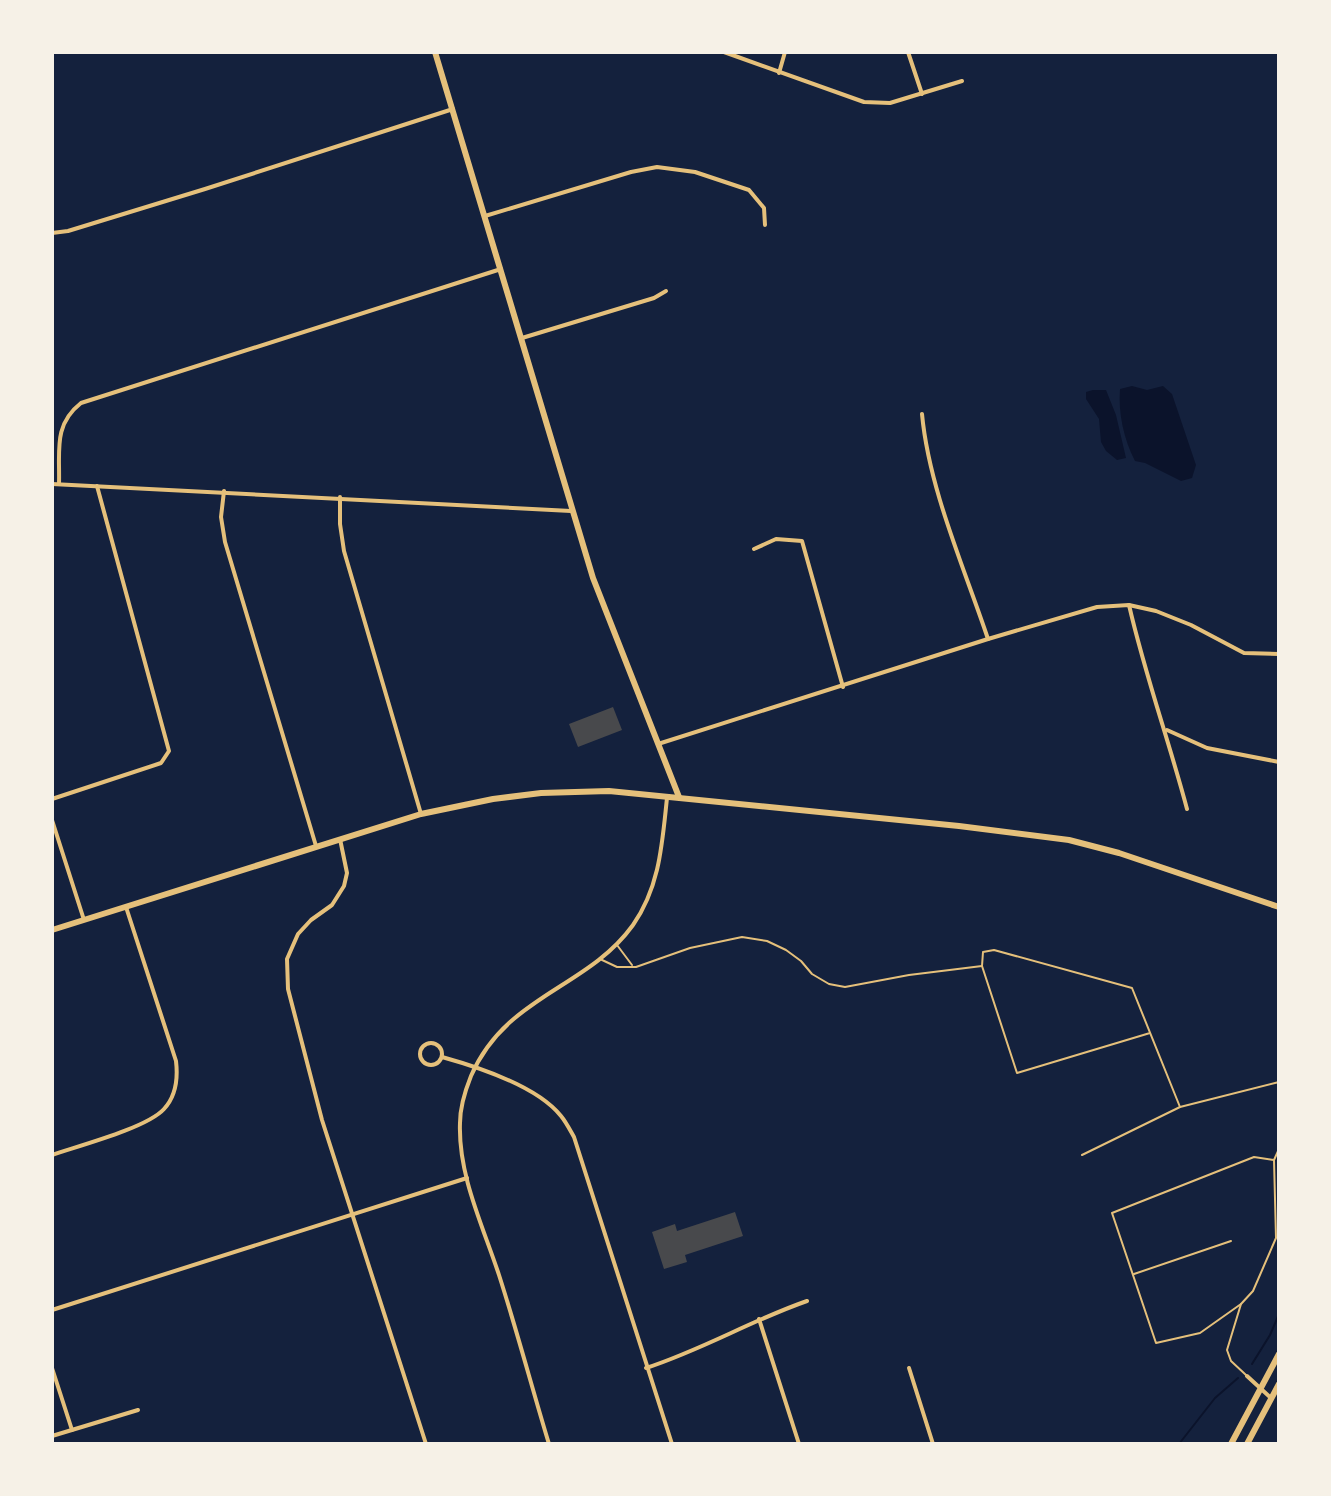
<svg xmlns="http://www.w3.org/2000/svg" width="1331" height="1496" font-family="Lato,sans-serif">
<rect width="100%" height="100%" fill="#14213d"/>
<g fill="#0b132b">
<path d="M 1132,386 L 1147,390 L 1163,386 L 1172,394 L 1196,465 L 1192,478 L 1181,481 L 1145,463 L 1135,461 C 1124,440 1118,413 1120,389 Z"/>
<polygon points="1093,390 1106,390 1116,415 1126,458 1117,460 1106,451 1101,442 1099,419 1086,399 1086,392"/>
</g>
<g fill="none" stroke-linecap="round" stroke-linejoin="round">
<g stroke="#0b132b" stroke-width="2">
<polyline points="1252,1364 1270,1335 1279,1314"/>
<polyline points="1179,1444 1215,1398 1238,1378"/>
</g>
</g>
<g fill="#48494c">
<polygon points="613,707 622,730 578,747 569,724"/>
<polygon points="735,1212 743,1236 685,1255 687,1262 664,1269 652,1232 675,1224 677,1231"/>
</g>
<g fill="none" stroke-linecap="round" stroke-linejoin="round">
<g stroke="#e5c07b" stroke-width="2">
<polyline points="617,945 632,965"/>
<polyline points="600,959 617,967 636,967 690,948 742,937 767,941 786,950 801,961 812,974 829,984 845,987 909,975 982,966"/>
<polyline points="1150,1033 1017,1073 982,966 983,952 994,950 1132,988 1180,1107"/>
<polyline points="1082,1155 1180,1107 1279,1082"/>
<polyline points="1134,1274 1231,1241"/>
<polyline points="1241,1304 1200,1333 1156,1343 1112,1213 1254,1157 1274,1160"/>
<polyline points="1246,1375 1231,1361 1227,1350 1241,1304 1253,1291 1276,1238 1274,1160 1279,1149"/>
</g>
<g stroke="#e5c07b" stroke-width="4">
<polyline points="724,52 864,102 890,103 962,81"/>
<polyline points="908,52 922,94"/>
<polyline points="779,73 785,52"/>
<polyline points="485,216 631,172 657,167 695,172 749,190 764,208 765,225"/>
<polyline points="52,233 68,231 205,189 453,109"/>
<polyline points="522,338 654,298 666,291"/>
<path d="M 922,414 C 929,489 964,567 988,639"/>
<polyline points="52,484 571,511"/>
<path d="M 59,484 C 60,451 53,425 81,403 L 501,269"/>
<polyline points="224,491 221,517 225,542 316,846"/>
<polyline points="340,497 340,524 344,551 421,814"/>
<polyline points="754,549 776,539 802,541 843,687"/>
<path d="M 1129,605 C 1145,675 1169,741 1187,809"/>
<polyline points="1167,730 1207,748 1279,762"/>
<polyline points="658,744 988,639 1097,607 1129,605 1156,611 1191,625 1244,653 1279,654"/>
<polyline points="52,799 161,763 169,751 97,486"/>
<polyline points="52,820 84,920"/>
<polyline points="340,839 347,873 344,886 332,905 311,920 298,934 287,959 288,989 322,1120 426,1444"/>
<circle cx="431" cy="1054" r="11"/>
<path d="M 442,1057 C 478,1067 537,1086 561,1116 C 566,1122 570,1130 574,1137 L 672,1444"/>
<path d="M 52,1155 C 78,1146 147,1128 164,1109 C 176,1096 178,1078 176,1061 L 126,907"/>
<polyline points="52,1310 467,1178"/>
<polyline points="759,1319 799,1444"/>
<polyline points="52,1368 72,1430"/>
<path d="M 646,1368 C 702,1350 752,1320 807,1301"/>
<polyline points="909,1368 933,1444"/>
<polyline points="1247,1376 1271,1398"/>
<polyline points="52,1436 138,1410"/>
<path d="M 549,1444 C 532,1388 517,1331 499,1275 C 483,1226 458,1175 460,1123 C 460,1106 465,1091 471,1076 C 506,995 587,989 633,925 C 660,886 662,844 667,798"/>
</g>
<g stroke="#e5c07b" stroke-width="6">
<polyline points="435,52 593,578 679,797"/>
<polyline points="52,930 421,814 493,799 541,793 609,791 959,826 1069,840 1119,853 1279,907"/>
<polyline points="1231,1444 1279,1354"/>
<polyline points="1247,1444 1279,1384"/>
</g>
</g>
<rect width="1331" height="1496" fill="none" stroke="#f6f1e7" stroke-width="108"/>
</svg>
